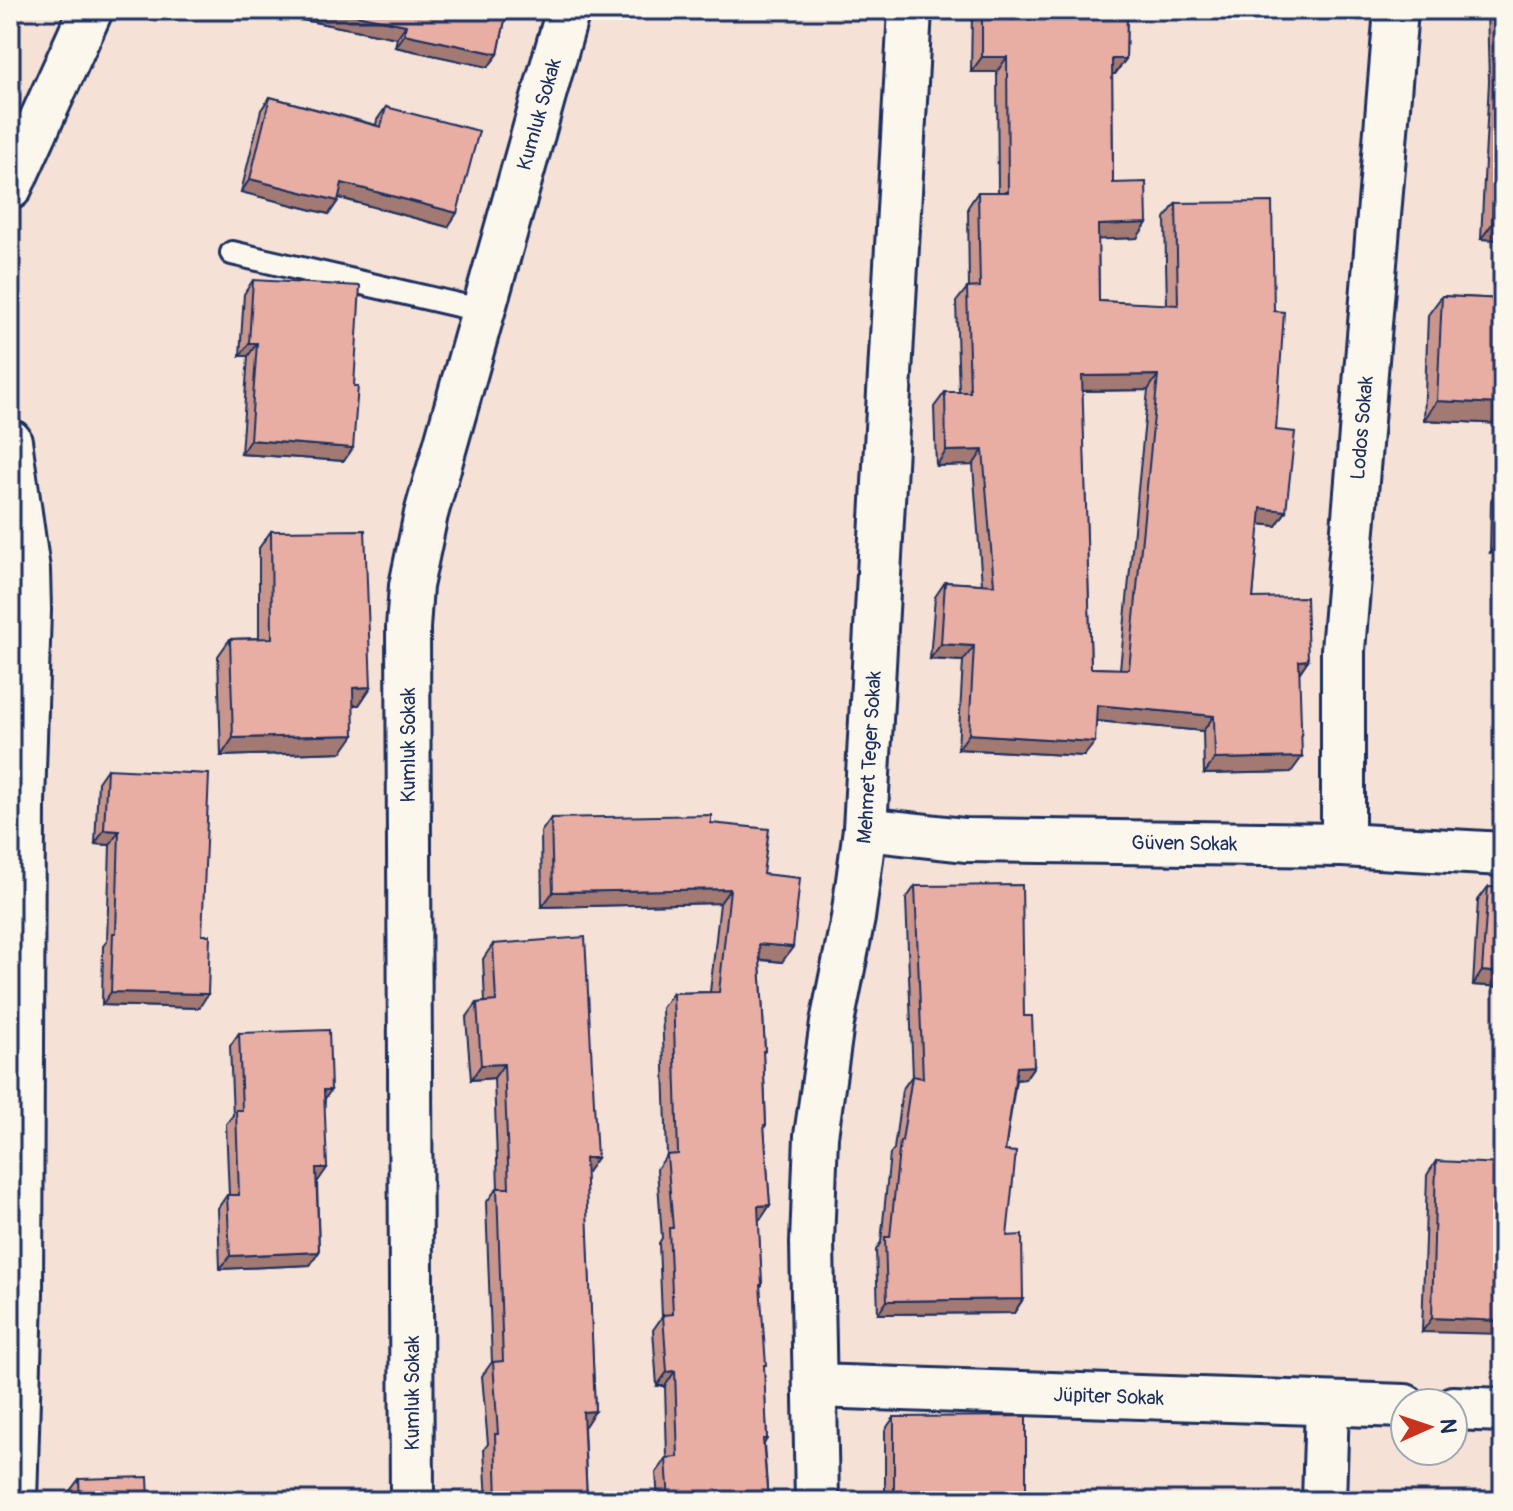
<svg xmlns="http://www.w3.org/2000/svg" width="1513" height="1511" font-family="Pangolin,sans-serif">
<rect width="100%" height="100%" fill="#f5e1d6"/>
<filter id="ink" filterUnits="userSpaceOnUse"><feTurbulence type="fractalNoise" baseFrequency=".0125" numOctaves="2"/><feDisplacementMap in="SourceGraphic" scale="16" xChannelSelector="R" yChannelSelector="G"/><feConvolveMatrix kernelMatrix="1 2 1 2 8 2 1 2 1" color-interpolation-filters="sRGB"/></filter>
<g filter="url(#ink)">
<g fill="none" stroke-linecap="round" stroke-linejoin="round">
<g stroke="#1b2f5e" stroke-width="28">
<polyline id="lane" points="232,253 484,311"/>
</g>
<g stroke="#1b2f5e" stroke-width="48">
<g id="street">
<polyline points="10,188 91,10"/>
<polyline points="10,441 28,570 29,610 23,803 21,1294 15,1501"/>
<path id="s1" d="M 865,829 L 965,840 L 1343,845 L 1503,854"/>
<path id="s2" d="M 1343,845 L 1343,650 L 1396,10"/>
<path id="s3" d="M 815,1386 L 1405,1406"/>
<polyline points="1453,1408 1503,1410"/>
<path id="s4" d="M 412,1501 L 408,628 L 411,586 L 426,514 L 568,10"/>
<path id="s5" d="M 817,1501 L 812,1243 L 816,1136 L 832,1023 L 853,918 L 865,829 L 910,10"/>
<polyline points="1324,1501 1327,1404"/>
</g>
</g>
<use href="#lane" stroke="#fbf7ec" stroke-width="22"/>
<use href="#street" stroke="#fbf7ec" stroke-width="42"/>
</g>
<g fill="#c8968d" stroke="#1b2f5e" stroke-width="2" fill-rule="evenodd">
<polygon points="304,10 507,10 498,54 488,67 395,47 397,38 303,20"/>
<path d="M 976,10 L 1127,10 L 1126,59 L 1115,74 L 1112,74 L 1113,183 L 1137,238 L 1098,239 L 1099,301 L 1167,305 L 1165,218 L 1176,203 L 1276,430 L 1286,511 L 1276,526 L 1259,524 L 1253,598 L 1308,660 L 1299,673 L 1291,772 L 1204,774 L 1203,731 L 1096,721 L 1084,756 L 958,749 L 963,661 L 930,659 L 935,597 L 945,582 L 982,584 L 973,465 L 936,466 L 934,407 L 945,392 L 959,392 L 956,302 L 967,288 L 969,288 L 968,207 L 978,192 L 998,192 L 997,72 L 971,72 L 972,15 ZM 1148,390 L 1120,669 L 1091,668 L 1082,391 Z"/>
<polygon points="1487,10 1503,10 1503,240 1481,239 1489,81"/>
<polygon points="270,97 376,125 377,120 386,107 448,227 339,198 329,214 241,192 261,110"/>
<polygon points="253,280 354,386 344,461 241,454 248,356 240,356 244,294"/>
<polygon points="1442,296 1503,299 1503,424 1424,420 1428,315"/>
<polygon points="1500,487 1503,487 1503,554 1490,553 1491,500"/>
<polygon points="271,531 371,687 359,705 353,705 342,752 221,756 218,656 230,639 259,638 259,548"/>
<polygon points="107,769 199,1008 102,1005 103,946 107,941 110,845 95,844 98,782"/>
<polygon points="551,818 711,823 763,874 782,962 760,960 765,1051 763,1053 766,1125 764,1128 770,1205 760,1220 758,1220 762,1285 760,1287 767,1439 764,1444 768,1501 658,1501 656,1473 667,1458 665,1386 657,1386 653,1330 662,1317 659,1243 662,1238 657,1169 667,1155 662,1008 673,993 710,992 720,903 542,907 541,832"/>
<polygon points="915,886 1024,1016 1034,1066 1025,1079 1016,1080 1005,1151 1007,1236 1023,1299 1014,1313 878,1314 876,1250 881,1242 890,1154 894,1149 902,1090 912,1076 913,1077 906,899"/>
<polygon points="1488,887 1503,987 1473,985 1478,900"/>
<polygon points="493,944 587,1172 585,1173 595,1411 584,1426 587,1501 487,1501 484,1449 488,1444 482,1376 492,1362 486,1203 497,1188 498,1188 494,1078 471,1080 466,1018 477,1003 485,1002 483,959"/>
<polygon points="239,1033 325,1099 318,1181 317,1181 319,1252 310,1265 220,1269 218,1208 227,1195 229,1195 226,1124 233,1115 230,1046"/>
<polygon points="1436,1161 1502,1244 1422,1332 1427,1175"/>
<polygon points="894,1417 1026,1501 885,1501 885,1430"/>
<polygon points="79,1479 149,1501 70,1501 69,1492"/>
</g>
<g fill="#a27a73" stroke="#1b2f5e" stroke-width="2">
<polygon points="309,10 331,10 406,25 397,38 303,20"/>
<polygon points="404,34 498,54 488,67 395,47"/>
<polygon points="982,57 1007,57 997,72 971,72"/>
<polygon points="1112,59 1126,59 1115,74 1102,74"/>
<polygon points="250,179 338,201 329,214 241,192"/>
<polygon points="342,183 457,213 448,227 333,196"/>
<polygon points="1147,223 1137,238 1087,240 1098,225"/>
<polygon points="1492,224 1503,224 1503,240 1481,239"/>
<polygon points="249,343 257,343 248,356 240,356"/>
<polygon points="1158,375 1148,390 1071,391 1082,376"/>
<polygon points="1437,401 1503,404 1503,424 1424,420"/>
<polygon points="250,440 353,448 344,461 241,454"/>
<polygon points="983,450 973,465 936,466 946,451"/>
<polygon points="1261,508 1286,511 1276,526 1251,523"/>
<polygon points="1499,540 1503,540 1503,554 1490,553"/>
<polygon points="941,644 974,646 963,661 930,659"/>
<polygon points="1308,660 1298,675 1299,661"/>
<polygon points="371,687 359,705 341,705 353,688"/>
<polygon points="1097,705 1214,716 1203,731 1087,720"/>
<polygon points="969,734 1095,742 1084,756 958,749"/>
<polygon points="354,735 342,752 221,756 233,738"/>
<polygon points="1302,757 1291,772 1204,774 1215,759"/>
<polygon points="104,830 119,831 110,845 95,844"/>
<polygon points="730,889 720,903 542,907 553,892"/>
<polygon points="759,944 793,947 782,962 749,958"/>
<polygon points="1482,971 1503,973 1503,987 1473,985"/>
<polygon points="111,992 208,994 199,1008 102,1005"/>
<polygon points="504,1064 494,1078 471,1080 481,1065"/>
<polygon points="1034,1066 1025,1079 1008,1080 1017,1067"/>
<polygon points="324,1090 331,1090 322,1103"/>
<polygon points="585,1158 597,1158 587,1172 574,1173"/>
<polygon points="316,1168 327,1168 318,1181 307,1181"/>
<polygon points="770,1205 760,1220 747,1220 758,1206"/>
<polygon points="319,1252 310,1265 220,1269 230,1256"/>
<polygon points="1023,1299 1014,1313 878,1314 887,1301"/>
<polygon points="1432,1318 1503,1321 1503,1334 1422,1332"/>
<polygon points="675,1371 665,1386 657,1386 667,1372"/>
<polygon points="595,1411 585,1426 573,1427 583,1412"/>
</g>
<g fill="#e8aea4" stroke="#1b2f5e" stroke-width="2" fill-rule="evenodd">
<polygon points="331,10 507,10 498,54 404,34 406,25"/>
<path d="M 982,10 L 1127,10 L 1126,59 L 1112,59 L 1113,183 L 1146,182 L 1147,223 L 1098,225 L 1099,301 L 1178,305 L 1176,203 L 1272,202 L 1274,311 L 1284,312 L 1276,430 L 1295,432 L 1286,511 L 1261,508 L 1253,598 L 1306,597 L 1308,660 L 1299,661 L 1302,757 L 1215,759 L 1214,716 L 1097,705 L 1095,742 L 969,734 L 974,646 L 941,644 L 945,582 L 994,585 L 983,450 L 946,451 L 945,392 L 970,392 L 967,288 L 980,287 L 978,192 L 1008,192 L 1007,57 L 982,57 ZM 1158,375 L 1129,669 L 1091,668 L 1082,376 Z"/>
<polygon points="1498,10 1503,10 1503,224 1492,224 1500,66"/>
<polygon points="270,97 381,127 386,107 479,131 457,213 342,183 338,201 250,179"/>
<polygon points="253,280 360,286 354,386 358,386 353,448 250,440 257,343 249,343"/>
<polygon points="1442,296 1503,299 1503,404 1437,401"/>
<polygon points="1500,487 1503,487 1503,540 1499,540"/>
<polygon points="365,530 371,687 353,688 354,735 233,738 230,639 272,638 271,531"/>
<polygon points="107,769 209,774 202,935 210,935 208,994 111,992 113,933 116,933 119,831 104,830"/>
<polygon points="711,815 711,823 769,829 763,874 800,878 793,947 759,944 765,1051 763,1051 766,1125 764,1125 770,1205 758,1206 762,1285 760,1285 766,1365 764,1365 767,1439 763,1439 768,1501 669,1501 666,1458 678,1457 675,1371 667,1372 663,1315 673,1314 669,1228 673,1228 667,1155 678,1154 673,993 719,992 730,889 553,892 551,818"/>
<polygon points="1022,885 1024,1016 1032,1016 1034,1066 1017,1067 1005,1151 1016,1152 1007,1236 1022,1235 1023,1299 887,1301 885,1237 890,1237 900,1141 902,1141 912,1076 923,1078 915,886"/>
<polygon points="1488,887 1503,888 1503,973 1482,971"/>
<polygon points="585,937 597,1158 585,1158 595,1411 583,1412 587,1501 497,1501 495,1434 498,1434 493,1362 503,1361 497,1188 509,1188 504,1064 481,1065 477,1003 496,1001 493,944"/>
<polygon points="329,1030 331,1090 324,1090 327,1168 316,1168 319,1252 230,1256 227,1195 239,1195 236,1110 242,1110 239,1033"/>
<polygon points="1436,1161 1503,1164 1502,1244 1503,1244 1503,1321 1432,1318"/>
<polygon points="1026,1416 1026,1501 894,1501 894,1417"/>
<polygon points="148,1477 149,1501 80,1501 79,1479"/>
</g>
</g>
<g text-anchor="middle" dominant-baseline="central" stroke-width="7" stroke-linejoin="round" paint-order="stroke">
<g font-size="20" fill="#1b2f5e" stroke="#fbf7ec">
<text stroke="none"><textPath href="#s4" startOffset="1404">Kumluk Sokak</textPath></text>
<text stroke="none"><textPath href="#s2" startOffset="418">Lodos Sokak</textPath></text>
<text transform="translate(408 745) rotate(-90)">Kumluk Sokak</text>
<text stroke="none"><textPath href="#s5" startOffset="748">Mehmet Teger Sokak</textPath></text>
<text stroke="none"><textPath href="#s1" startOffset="320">Güven Sokak</textPath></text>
<text transform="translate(412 1393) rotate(-90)">Kumluk Sokak</text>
<text stroke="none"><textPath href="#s3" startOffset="294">Jüpiter Sokak</textPath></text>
</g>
</g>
<rect width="1513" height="1511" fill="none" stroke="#fbf7ec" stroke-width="40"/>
<rect x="20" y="20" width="1473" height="1471" fill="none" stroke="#1b2f5e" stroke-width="3" filter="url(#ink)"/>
<g transform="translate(1429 1427) rotate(87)"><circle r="38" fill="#fbf7ec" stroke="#a1a7b3" stroke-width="2"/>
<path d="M0-6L14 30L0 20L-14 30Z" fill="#c8321e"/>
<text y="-12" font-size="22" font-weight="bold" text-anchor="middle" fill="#1b2f5e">N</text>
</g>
</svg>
